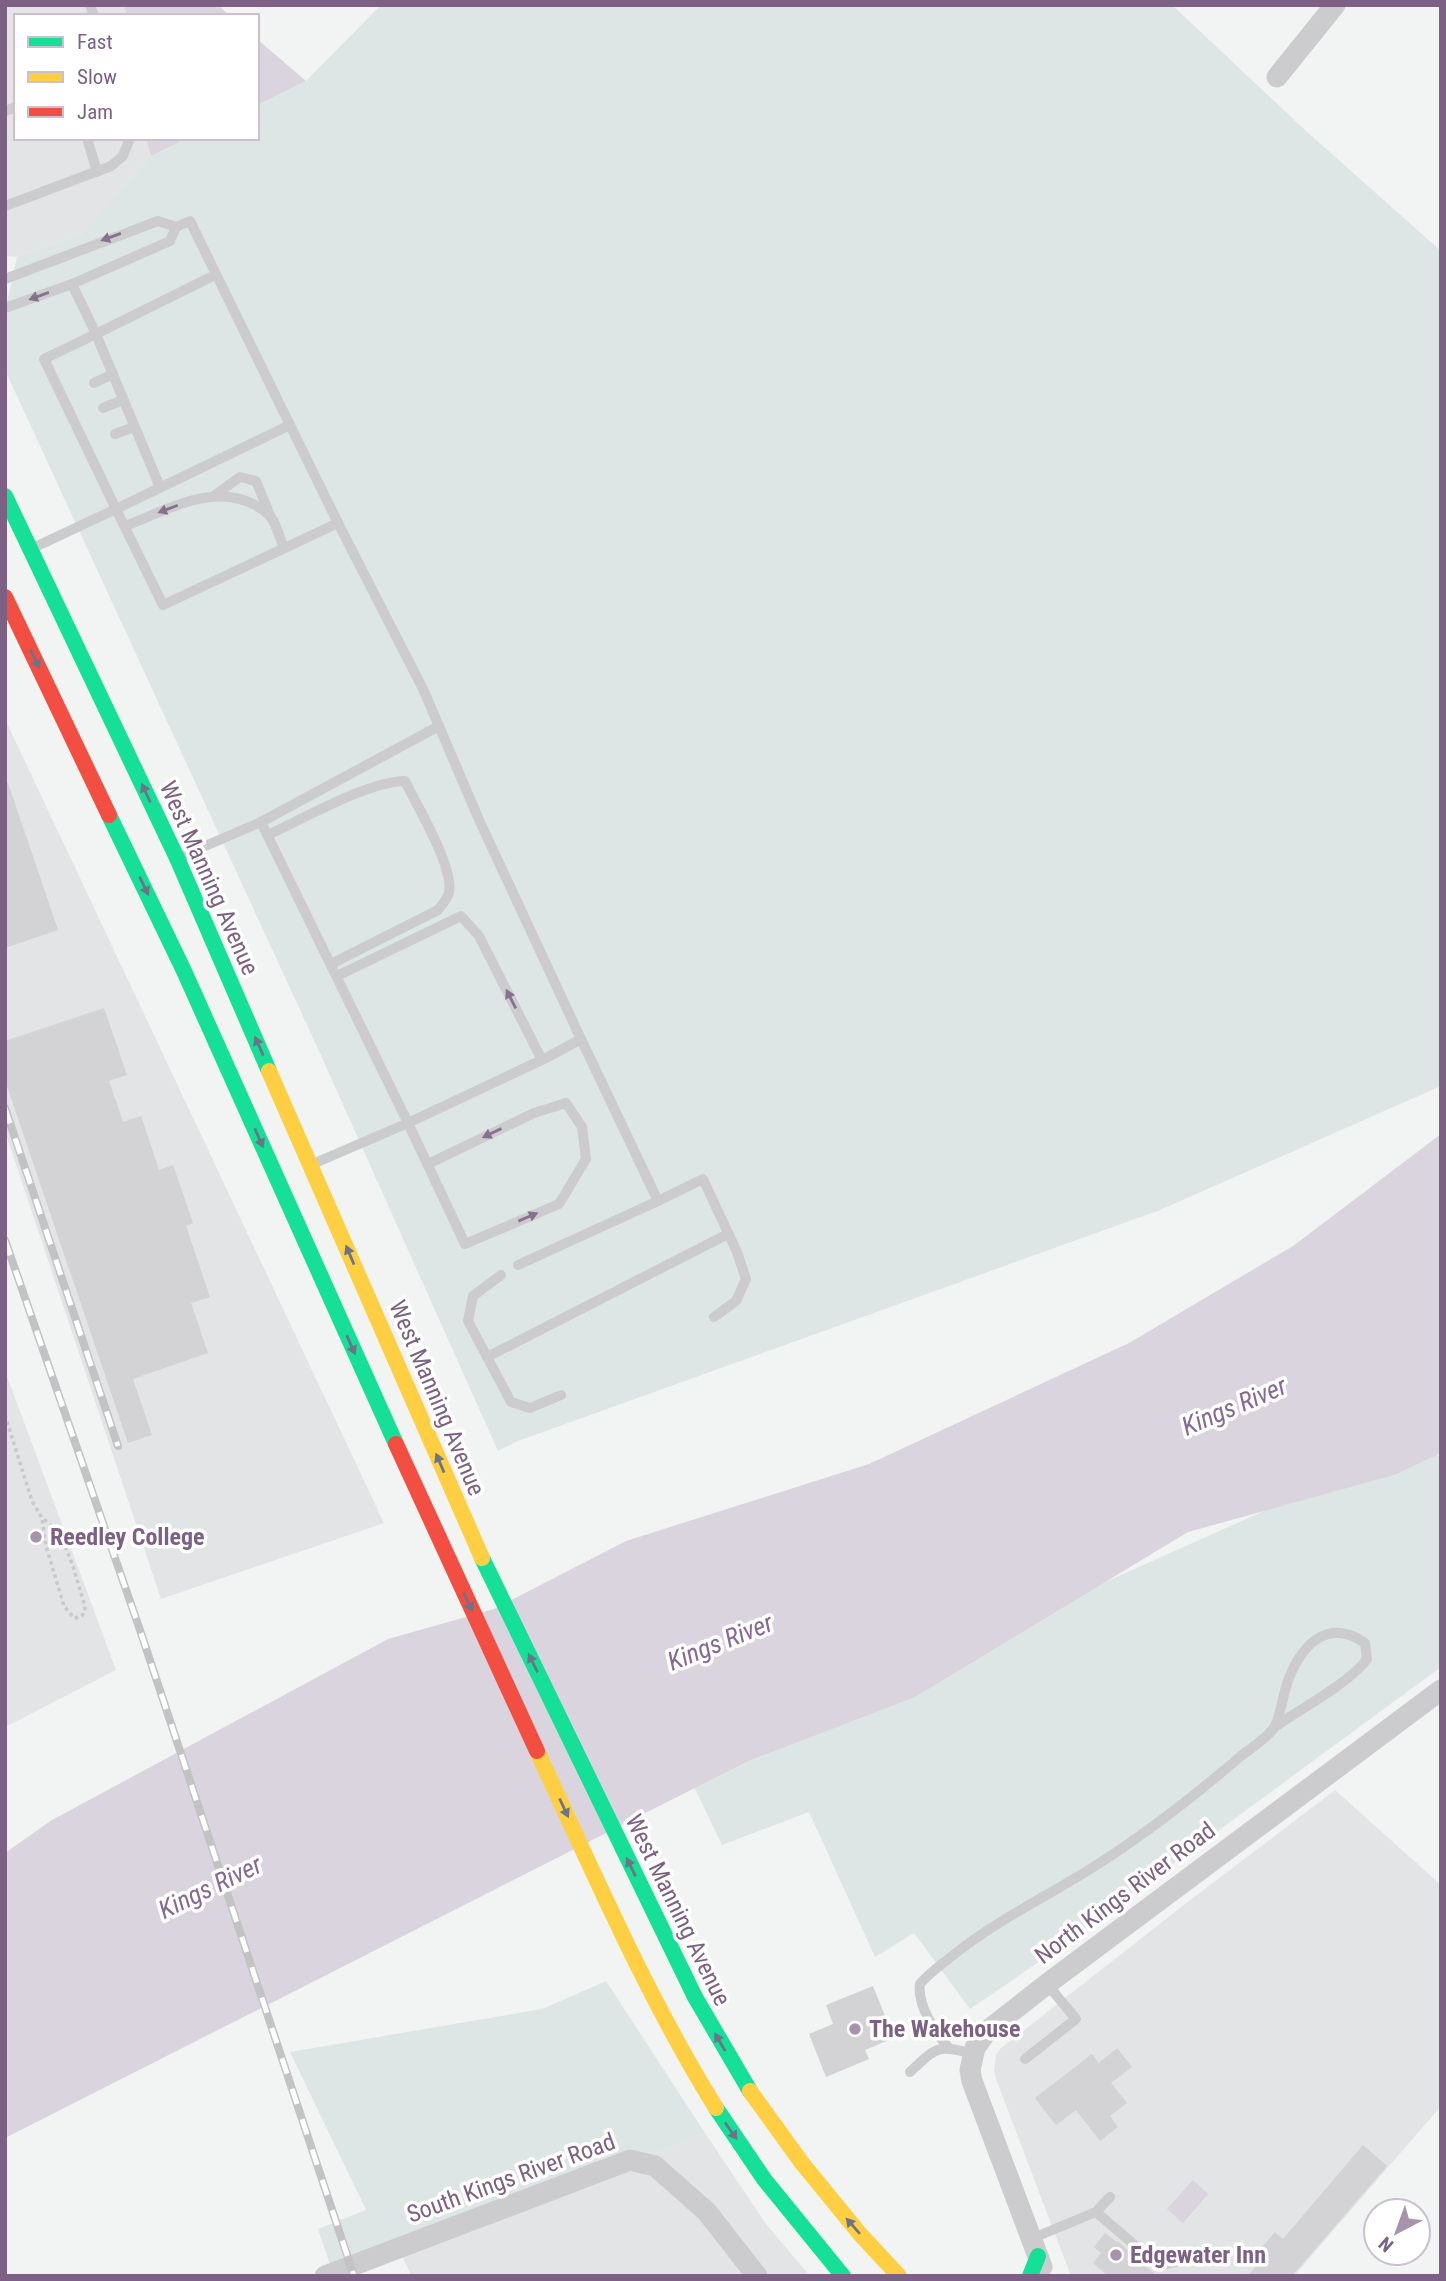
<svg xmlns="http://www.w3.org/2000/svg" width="1446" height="2281" font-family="'Roboto Condensed',sans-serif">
<rect width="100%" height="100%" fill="#f1f4f2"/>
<g fill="#e2e4e5">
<polygon points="5,5 124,5 127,16 16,16 16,138 146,138 151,156 82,233 17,257 5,256"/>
<polygon points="5,719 384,1523 161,1599 5,1131"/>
<polygon points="5,1371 116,1670 5,1727"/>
<polygon points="1335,1790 1441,1885 1441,2106 1294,2276 1071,2276 996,2079 994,2070 996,2055 1000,2049 1189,1901"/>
<polygon points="705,2133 766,2224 810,2276 411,2276 403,2257"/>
</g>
<g fill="#dee6e5">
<polygon points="381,5 1172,5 1305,130 1441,251 1441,1086 1160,1210 518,1441 498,1451 319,1051 5,370 5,311 17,257 82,233 151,156 188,138 257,138 257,105 306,81"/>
<polygon points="1420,1441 1441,1458 1441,1667 1049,1955 970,2009 914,1933 875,1957 809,1812 722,1845 686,1770"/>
<polygon points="606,1981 705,2133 403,2257 334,2276 318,2229 366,2210 290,2052 542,2009"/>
</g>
<g fill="#d9d4dd">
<polygon points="124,5 218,5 230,16 127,16"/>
<polygon points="257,39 306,81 257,105"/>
<polygon points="146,138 188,138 151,156"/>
<polygon points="1441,1134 1441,1453 1394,1475 1188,1532 915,1697 748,1761 5,2138 5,1853 52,1820 388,1639 494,1609 626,1541 869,1464 1129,1343 1293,1246"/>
<polygon points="1193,2180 1208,2194 1183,2223 1167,2209"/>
</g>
<g fill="#d3d2d4">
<polygon points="8,783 58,930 5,948 5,784"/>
<polygon points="104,1008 127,1075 109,1081 123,1122 141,1116 159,1170 173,1165 193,1223 186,1226 210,1297 191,1303 208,1353 133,1379 152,1435 128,1443 5,1080 5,1041"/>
<polygon points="873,1986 894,2038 865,2050 869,2059 826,2077 809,2034 833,2024 826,2005"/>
<polygon points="1117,2048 1132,2067 1111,2083 1127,2103 1110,2116 1118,2127 1100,2141 1076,2110 1056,2125 1035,2098 1092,2054 1099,2063"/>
<polygon points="1363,2145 1387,2166 1292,2276 1248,2276 1261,2260 1255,2255 1275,2232 1283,2239"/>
<polygon points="1105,2233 1117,2242 1118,2241 1157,2276 1108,2276 1093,2263 1101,2253 1094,2247"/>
</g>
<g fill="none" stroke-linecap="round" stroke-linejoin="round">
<path stroke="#c9c8ca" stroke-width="3.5" stroke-dasharray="3.5 3.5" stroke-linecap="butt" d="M 5,1415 L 32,1501 L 42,1518 L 46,1546 L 64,1606 L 74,1618 C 82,1617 85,1615 85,1606 C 75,1577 69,1536 42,1518"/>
<g stroke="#cccbcd" stroke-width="10">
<polyline points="90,5 94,16"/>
<polyline points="5,111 16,107"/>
<polyline points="87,138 97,172"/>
<polyline points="5,206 111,166 123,156 130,138"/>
<polyline points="5,279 158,221 176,227 190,221 338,523 424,691 480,822 581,1039 546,1058 408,1123 261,822 180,857"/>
<polyline points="72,284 96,334 44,359 116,509 290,425"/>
<polyline points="5,308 72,284 170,241 176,227"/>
<polyline points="94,383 113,374"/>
<polyline points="103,408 123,400"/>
<polyline points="115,434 134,427"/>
<polyline points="160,487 96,334 215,275"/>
<polyline points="215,495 240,477 256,481 270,515"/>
<path d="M 125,526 C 170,509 224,476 268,514 C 276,521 280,539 284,548"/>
<polyline points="33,548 116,509 163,605 338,523"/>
<polyline points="261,822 439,726"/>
<path d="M 268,835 C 303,819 369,781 405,781 C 417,806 454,867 449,892 C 448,898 442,905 438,910 L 331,964"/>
<polyline points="337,976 461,916 479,936 542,1060"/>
<polyline points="315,1163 408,1123 465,1244 559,1204 586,1159 582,1127 566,1103 534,1113 428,1164"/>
<polyline points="658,1201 703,1179 737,1252 746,1279 736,1301 714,1317"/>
<polyline points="518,1265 658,1201 581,1039"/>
<polyline points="501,1275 473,1296 468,1321 511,1402 530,1408 561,1395"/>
<polyline points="487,1357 728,1234"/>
<path d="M 948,2047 C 935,2032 917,2005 920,1984 C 929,1973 941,1965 952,1956 C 994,1922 1042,1899 1087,1871 C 1142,1837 1192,1798 1241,1756 C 1251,1748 1271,1736 1276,1724 C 1282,1709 1283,1693 1289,1678 C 1303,1643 1329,1618 1365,1643 L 1367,1659 C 1351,1682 1300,1709 1275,1727"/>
<polyline points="1025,2059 1076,2019 1047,1984"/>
<path d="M 910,2072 C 937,2047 937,2044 973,2054"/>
<polyline points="1096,2212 1159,2266 1184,2260"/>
<polyline points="1033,2238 1096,2212 1110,2197"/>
</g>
<g stroke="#cccbcd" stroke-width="21">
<polyline points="1277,77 1335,5"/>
<polyline points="1042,2267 972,2081 970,2070 975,2048 987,2031 1047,1984 1441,1690"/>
<polyline points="325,2276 630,2160 655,2166 707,2212 757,2276"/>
</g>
<g stroke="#16e098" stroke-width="16">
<polyline points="5,496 177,858 269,1071"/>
<polyline points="109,815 184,971 396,1444"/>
<polyline points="482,1558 695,1997 750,2091"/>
<polyline points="716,2108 764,2179 843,2276"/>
<polyline points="1030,2276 1038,2256"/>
</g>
<g stroke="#ffcf43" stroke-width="16">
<polyline points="269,1071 482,1558"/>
<path d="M 537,1751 C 593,1871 646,1995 716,2108"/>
<polyline points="750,2091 802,2163 860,2234 899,2276"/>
</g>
<g stroke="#f24e42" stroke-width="16">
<polyline points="5,597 109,815"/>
<polyline points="396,1444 537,1751"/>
</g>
<g stroke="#c3c2c4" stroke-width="8">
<g id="rail">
<polyline points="5,1108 118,1446"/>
<polyline points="5,1240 141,1633 354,2276"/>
</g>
</g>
<use href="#rail" stroke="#fff" stroke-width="5" stroke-dasharray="16" stroke-linecap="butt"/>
</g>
<defs><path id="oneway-solid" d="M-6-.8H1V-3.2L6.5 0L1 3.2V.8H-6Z" transform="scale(1.75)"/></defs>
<g fill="#88718f">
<use href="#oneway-solid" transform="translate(111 237) rotate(160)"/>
<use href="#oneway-solid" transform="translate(39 296) rotate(160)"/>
<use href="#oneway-solid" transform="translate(168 509) rotate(159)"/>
<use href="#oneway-solid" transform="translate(511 999) rotate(-117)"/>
<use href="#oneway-solid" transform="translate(492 1133) rotate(154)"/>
<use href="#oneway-solid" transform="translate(528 1217) rotate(-23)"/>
</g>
<g fill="#6d7487">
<use href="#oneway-solid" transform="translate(35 659) rotate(64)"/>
<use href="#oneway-solid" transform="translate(146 793) rotate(-115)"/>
<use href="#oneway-solid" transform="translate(144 886) rotate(64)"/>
<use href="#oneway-solid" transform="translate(259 1046) rotate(-114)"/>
<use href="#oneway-solid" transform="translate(259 1138) rotate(66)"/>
<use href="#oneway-solid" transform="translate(350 1255) rotate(-113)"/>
<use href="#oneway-solid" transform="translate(351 1345) rotate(66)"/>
<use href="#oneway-solid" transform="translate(440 1463) rotate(-113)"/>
<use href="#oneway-solid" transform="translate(468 1602) rotate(65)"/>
<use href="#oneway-solid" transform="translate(533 1663) rotate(-116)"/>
<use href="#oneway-solid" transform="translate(564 1808) rotate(65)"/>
<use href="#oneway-solid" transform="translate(631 1867) rotate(-116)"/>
<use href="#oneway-solid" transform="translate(720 2042) rotate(-120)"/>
<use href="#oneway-solid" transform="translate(731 2131) rotate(55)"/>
<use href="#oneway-solid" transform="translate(853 2226) rotate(-131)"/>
</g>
<g fill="#a594aa" stroke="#fff" stroke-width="2.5">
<circle cx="36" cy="1537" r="7"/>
<circle cx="855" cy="2029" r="7"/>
<circle cx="1116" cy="2255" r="7"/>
</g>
<g text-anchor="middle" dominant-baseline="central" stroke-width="7" stroke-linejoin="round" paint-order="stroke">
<g font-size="24" fill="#7c6184" stroke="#fff">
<text transform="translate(209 878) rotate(66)">West Manning Avenue</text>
<text transform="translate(437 1398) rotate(67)">West Manning Avenue</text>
<text transform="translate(1125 1893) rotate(-37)">North Kings River Road</text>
<text transform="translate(678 1910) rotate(64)">West Manning Avenue</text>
<text transform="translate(511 2178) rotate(-20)">South Kings River Road</text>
</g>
<g font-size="24" font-weight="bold" fill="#7c6184" stroke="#fff" text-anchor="start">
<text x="50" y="1537">Reedley College</text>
<text x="869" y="2029">The Wakehouse</text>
<text x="1130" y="2255">Edgewater Inn</text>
</g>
<g font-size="26" font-style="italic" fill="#856a97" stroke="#fff">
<text transform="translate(1234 1406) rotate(-23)">Kings River</text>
<text transform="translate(720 1642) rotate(-22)">Kings River</text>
<text transform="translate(210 1887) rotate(-26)">Kings River</text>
</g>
</g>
<rect width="1446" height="2281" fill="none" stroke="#7c6184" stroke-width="14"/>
<rect x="14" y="14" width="245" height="126" fill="#ffffff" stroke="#cbc0ce" stroke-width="2"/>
<rect x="28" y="37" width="35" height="10" fill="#16e098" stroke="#cbc0ce" stroke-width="2"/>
<text x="77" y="49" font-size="21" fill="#7c6184">Fast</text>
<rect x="28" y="72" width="35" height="10" fill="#ffcf43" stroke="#cbc0ce" stroke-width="2"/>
<text x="77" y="84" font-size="21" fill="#7c6184">Slow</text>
<rect x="28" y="107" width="35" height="10" fill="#f24e42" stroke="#cbc0ce" stroke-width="2"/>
<text x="77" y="119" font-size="21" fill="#7c6184">Jam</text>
<g transform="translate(1397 2232) rotate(221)"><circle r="33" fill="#ffffff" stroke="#cbc0ce" stroke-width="2"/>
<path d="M0-5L12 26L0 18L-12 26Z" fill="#a594aa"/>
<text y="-10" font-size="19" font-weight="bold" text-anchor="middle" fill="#7c6184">N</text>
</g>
</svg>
